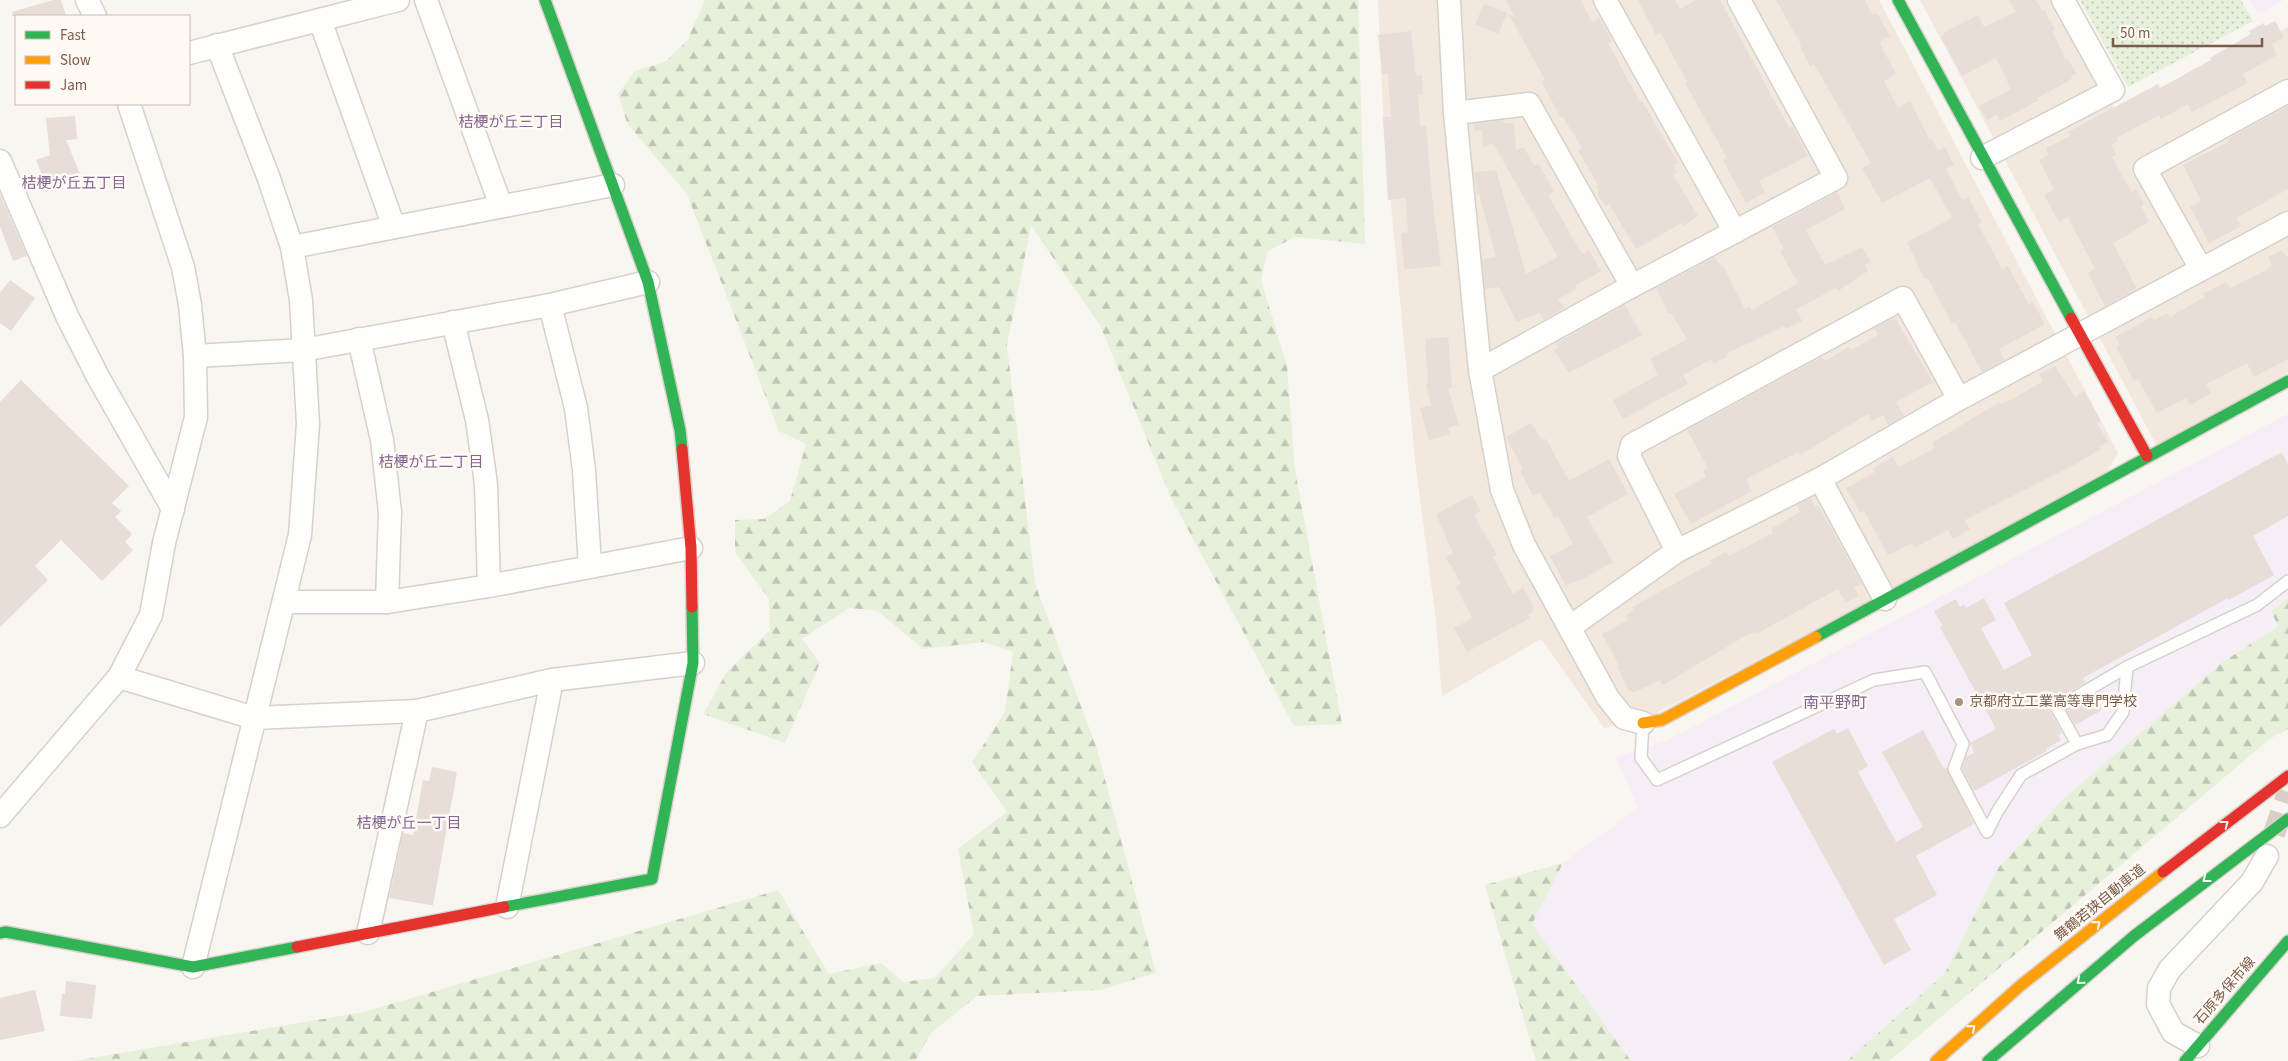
<svg xmlns="http://www.w3.org/2000/svg" width="2288" height="1061" font-family="'Source Sans 3','Noto Sans JP',sans-serif">
<defs>
<pattern id="forest-firs" width="22" height="20" patternUnits="userSpaceOnUse" patternTransform="scale(1.25)"><rect width="22" height="20" fill="#e7f0db"/><path d="M5 1l3.5 6h-7zM16 11l3.5 6h-7z" fill="#c0c6b4"/></pattern>
<pattern id="park-dots" width="8" height="8" patternUnits="userSpaceOnUse" patternTransform="scale(1.25)"><rect width="8" height="8" fill="#e7f0db"/><path d="M2 2h.1M6 6h.1" fill="none" stroke="#c0c6b4" stroke-width="1.8" stroke-linecap="round"/></pattern>
</defs>
<rect width="100%" height="100%" fill="#f9f5f0"/>
<g fill="#f2e8de">
<polygon points="1378,0 1879,0 2118,453 2103,478 1649,717 1604,728 1541,639 1442,696 1436,621 1415,460 1384,129"/>
<polygon points="1920,0 2052,0 2122,120 2288,27 2288,372 2157,446"/>
</g>
<g fill="#f6eef6">
<polygon points="2250,0 2284,0 2258,14"/>
<polygon points="2288,414 2288,598 2271,611 2278,625 2223,662 2064,798 1999,867 1945,974 1847,1061 1631,1061 1532,924 1563,863 1638,808 1616,757 1666,741"/>
</g>
<g fill="url(#forest-firs)">
<polygon points="705,0 1358,0 1365,244 1295,237 1268,251 1261,280 1287,366 1295,470 1342,724 1294,726 1171,498 1100,325 1031,226 1007,345 1035,584 1097,749 1156,973 1100,990 977,996 931,1033 915,1061 74,1061 364,1012 778,890 829,974 881,963 903,982 935,978 974,934 958,849 1007,812 972,762 1005,712 1013,652 984,642 923,649 878,611 849,608 802,639 820,663 785,743 703,714 727,672 770,630 769,599 735,552 735,520 764,519 790,501 806,444 779,431 687,194 627,123 618,94 635,71 665,62 687,41"/>
<polygon points="2288,598 2288,729 2271,738 1889,1061 1847,1061 1945,973 1999,867 2064,798 2223,662 2278,626 2271,611"/>
<polygon points="1563,863 1532,924 1631,1061 1536,1061 1485,885"/>
</g>
<polygon fill="url(#park-dots)" points="2080,0 2241,0 2253,21 2128,87"/>
<g fill="#e6ded7">
<polygon points="53,0 61,0 66,16 12,16 12,12"/>
<polygon points="1506,0 1581,0 1592,22 1600,18 1612,42 1608,43 1640,102 1642,101 1678,163 1674,166 1677,173 1673,175 1698,216 1683,226 1682,223 1636,249 1609,204 1605,206 1597,193 1599,192 1596,186 1598,185 1578,150 1582,148 1563,117 1561,118 1556,109 1542,82 1545,80 1509,15 1515,17"/>
<polygon points="1638,0 1675,0 1680,9 1696,0 1720,0 1789,128 1792,126 1808,156 1759,181 1765,192 1746,203 1723,160 1727,158 1685,83 1687,82 1661,33 1656,35"/>
<polygon points="1776,0 1865,0 1873,15 1877,13 1890,36 1879,42 1896,74 1884,81 1898,108 1910,101 1930,140 1932,139 1938,151 1945,147 1954,165 1946,169 1962,200 1968,197 1982,222 1978,224 2002,269 2008,266 2029,305 2033,302 2044,322 2044,325 1999,349 2005,360 1982,372 1955,322 1952,324 1929,280 1924,278 1907,242 1952,218 1930,178 1882,203 1862,168 1871,163 1814,64 1810,66 1800,47 1802,46"/>
<polygon points="2009,0 2036,0 2042,11 2044,10 2055,30 2052,31 2066,60 2068,59 2076,73 2070,76 2072,79 2037,98 2039,100 2000,121 1997,115 1987,120 1979,106 2011,89 1996,58 1962,76 1941,37 1944,35 1943,33 1978,15 1984,27 2016,12"/>
<polygon points="1484,4 1507,13 1498,34 1475,24"/>
<polygon points="2275,21 2284,37 2272,44 2277,55 2243,74 2248,83 2192,112 2188,104 2161,119 2159,115 2116,138 2118,141 2111,145 2116,155 2112,157 2131,192 2136,189 2144,204 2141,206 2149,222 2113,243 2137,289 2105,306 2088,273 2095,269 2068,217 2059,222 2044,195 2054,189 2039,160 2049,155 2046,148 2070,136 2068,132 2158,84 2160,88 2211,60 2210,58 2251,34 2249,31 2264,23 2265,26"/>
<polygon points="1411,31 1416,76 1422,75 1423,94 1418,95 1420,126 1426,126 1432,198 1441,266 1407,269 1404,268 1401,233 1408,232 1406,198 1388,200 1383,117 1391,117 1388,74 1382,74 1378,35"/>
<polygon points="2288,106 2288,189 2236,218 2241,226 2209,243 2190,207 2201,201 2183,165 2230,141 2228,139"/>
<polygon points="75,116 77,139 66,140 80,174 46,185 36,160 50,155 46,118"/>
<polygon points="1503,120 1504,123 1514,123 1516,150 1524,147 1534,166 1539,164 1554,192 1548,195 1582,254 1589,250 1601,271 1575,286 1577,289 1558,299 1564,308 1544,320 1539,313 1517,322 1499,287 1485,289 1482,259 1496,257 1479,194 1477,194 1474,172 1496,170 1526,274 1558,257 1493,143 1483,147 1482,130 1475,131 1474,124"/>
<polygon points="1837,192 1845,209 1806,230 1825,265 1862,247 1871,262 1865,265 1868,271 1838,291 1836,288 1796,309 1802,321 1786,329 1784,326 1726,354 1727,357 1714,364 1711,359 1683,375 1688,384 1623,419 1613,400 1658,375 1650,359 1687,339 1671,313 1669,314 1656,288 1715,257 1720,266 1722,264 1745,309 1750,306 1752,310 1798,283 1780,251 1784,249 1772,227"/>
<polygon points="0,194 27,256 13,261 0,226"/>
<polygon points="2282,250 2286,257 2288,256 2288,359 2254,377 2247,363 2206,384 2211,393 2190,405 2186,398 2157,413 2138,379 2134,381 2116,347 2120,345 2115,337 2152,317 2154,320 2168,313 2170,317 2205,297 2203,294 2226,282 2230,288 2265,271 2272,265 2268,257"/>
<polygon points="10,280 35,298 11,331 0,323 0,293"/>
<polygon points="1625,305 1642,335 1569,373 1554,350 1558,348 1555,344"/>
<polygon points="1895,318 1933,382 1896,402 1904,416 1888,425 1883,415 1872,421 1868,414 1800,455 1798,452 1746,479 1752,491 1691,524 1674,494 1706,477 1703,470 1708,468 1687,430 1822,357 1825,361 1849,347 1851,350 1878,335 1874,328"/>
<polygon points="1448,337 1452,387 1448,388 1459,425 1448,428 1450,434 1429,440 1420,408 1431,405 1426,384 1428,383 1425,339"/>
<polygon points="2055,366 2075,397 2084,391 2101,421 2097,423 2108,442 2099,446 2101,449 2074,465 1965,520 1970,529 1953,539 1948,530 1914,548 1912,543 1888,555 1864,511 1860,513 1846,488 1875,472 1873,468 1893,457 1899,467 1935,448 1932,443 1986,410 2000,402 2001,404 2013,399 2043,381 2039,374"/>
<polygon points="21,380 129,486 112,503 121,511 115,517 132,534 125,542 133,550 102,581 61,540 35,566 48,580 0,627 0,402"/>
<polygon points="1531,423 1542,440 1546,439 1569,481 1609,459 1628,494 1587,517 1613,562 1579,581 1578,580 1566,586 1550,556 1573,544 1558,516 1554,518 1540,492 1533,496 1520,471 1523,469 1506,437"/>
<polygon points="2282,452 2288,464 2288,516 2253,536 2274,575 2229,600 2228,598 2083,678 2086,682 2050,705 2050,711 2062,733 2058,735 2061,740 2046,749 2047,751 1974,791 1962,768 1966,757 1974,753 1970,743 1996,729 1940,627 1943,626 1934,611 1956,599 1960,607 1964,604 1966,608 1984,598 1996,620 1981,628 2004,670 2032,655 2004,603"/>
<polygon points="1472,495 1481,511 1474,515 1497,555 1493,557 1513,594 1523,588 1534,607 1532,608 1534,611 1528,615 1530,618 1467,652 1454,628 1472,618 1456,587 1461,584 1446,557 1453,553 1436,514"/>
<polygon points="1811,498 1815,507 1818,505 1862,584 1854,587 1858,596 1846,603 1838,589 1756,634 1755,632 1745,636 1663,685 1660,680 1633,693 1631,690 1629,691 1617,666 1619,665 1602,634 1628,620 1626,615 1634,610 1632,607 1712,563 1710,560 1726,552 1729,556 1773,533 1771,529 1800,512 1797,505"/>
<polygon points="2094,695 2102,710 2075,725 2067,711"/>
<polygon points="1848,728 1868,766 1858,772 1896,842 1923,827 1882,752 1923,730 1944,769 1947,767 1974,824 1916,856 1937,895 1894,919 1911,950 1884,965 1772,762 1834,729 1837,734"/>
<polygon points="432,767 457,772 433,905 431,905 389,898 403,833 413,835 423,780 429,781"/>
<polygon points="66,981 96,985 92,1019 60,1016 62,994 65,994"/>
<polygon points="35,990 45,1031 0,1040 0,998"/>
</g>
<g fill="none" stroke-linecap="round" stroke-linejoin="round">
<polyline stroke="#d9cfc7" stroke-width="22" stroke-dasharray="22 11" stroke-linecap="butt" points="2274,834 2288,792"/>
<g stroke="#d7d1cb" stroke-width="14">
<g id="lane">
<polyline points="1643,723 1641,758 1657,780 1874,680 1925,672 1963,744 1954,769 1987,832 1997,812 2021,775 2077,744 2107,735 2123,712 2127,667 2257,605 2288,581"/>
<polyline points="2077,744 2057,708 2127,667"/>
</g>
</g>
<g stroke="#d7d1cb" stroke-width="25">
<g id="street">
<polyline points="87,0 95,16"/>
<polyline points="426,0 501,206"/>
<polyline points="1449,0 1455,113 1480,370 1502,490 1524,545 1608,698 1624,718 1643,723"/>
<polyline points="1605,0 1735,232"/>
<polyline points="320,20 394,227"/>
<polyline points="189,53 398,0"/>
<polyline points="1455,113 1529,104 1632,286"/>
<polyline points="1982,158 2113,90 2063,0"/>
<polyline points="0,161 67,316 98,377 173,509"/>
<polyline points="292,247 613,185"/>
<polyline points="2201,269 2145,169 2288,91"/>
<polyline points="550,305 576,408 584,470 590,566"/>
<polyline points="453,322 477,420 486,484 489,586"/>
<polyline points="359,339 382,440 390,512 387,602"/>
<polyline points="195,356 303,350 550,305 648,282"/>
<polyline points="1480,370 1632,286 1836,178 1739,0"/>
<polyline points="1820,479 1885,599"/>
<polyline points="1677,551 1629,456 1632,445 1903,298 1959,399"/>
<polyline points="285,602 387,602 489,586 691,548"/>
<polyline points="1570,627 1677,551 1820,479 1959,399 2288,223"/>
<polyline points="119,677 254,718 417,711 552,680 693,663"/>
<polyline points="0,816 119,677 151,615 164,543 196,417 195,356 190,305 183,267 129,104"/>
<polyline points="507,907 552,680"/>
<polyline points="368,933 417,711"/>
<polyline points="193,967 300,535 308,424 301,300 292,247 268,176 217,45"/>
<polyline points="2198,1046 2173,1032 2158,1004 2159,988 2170,969 2252,882 2267,856"/>
</g>
</g>
<g stroke="#d9d2cb" stroke-width="14">
<g id="fast">
<polyline points="545,0 648,282 680,430 682,449"/>
<polyline points="1898,0 2071,318"/>
<polyline points="1816,637 2288,381"/>
<polyline points="504,907 652,879 693,663 692,607"/>
<polyline points="0,933 6,932 193,967 297,947"/>
<polyline points="1988,1061 2134,936 2288,819"/>
<polyline points="2185,1061 2288,941"/>
</g>
</g>
<g stroke="#d9d2cb" stroke-width="14">
<g id="slow">
<polyline points="1643,723 1662,720 1816,637"/>
<polyline points="1936,1061 2020,986 2163,872"/>
</g>
</g>
<g stroke="#d9d2cb" stroke-width="14">
<g id="jam">
<polyline points="2071,318 2147,456"/>
<polyline points="682,449 691,548 692,607"/>
<polyline points="2163,872 2288,776"/>
<polyline points="297,947 504,907"/>
</g>
</g>
<use href="#lane" stroke="#fefefd" stroke-width="11"/>
<use href="#street" stroke="#fefefd" stroke-width="22"/>
<use href="#fast" stroke="#30b455" stroke-width="11"/>
<use href="#slow" stroke="#ff9f0a" stroke-width="11"/>
<use href="#jam" stroke="#e5322d" stroke-width="11"/>
</g>
<defs><path id="oneway-chevron" d="M-2-3.5L2.5 0L-2 3.5" fill="none" stroke-width="1.6" stroke-linecap="round" stroke-linejoin="round" transform="scale(1.25)"/></defs>
<g stroke="#fffaf3">
<use href="#oneway-chevron" transform="translate(2225 824) rotate(-37)"/>
<use href="#oneway-chevron" transform="translate(2206 879) rotate(142)"/>
<use href="#oneway-chevron" transform="translate(2097 924) rotate(-40)"/>
<use href="#oneway-chevron" transform="translate(2080 981) rotate(140)"/>
<use href="#oneway-chevron" transform="translate(1972 1028) rotate(-41)"/>
</g>
<circle fill="#a69286" stroke="#fffaf3" stroke-width="2" cx="1959" cy="702" r="5"/>
<g text-anchor="middle" dominant-baseline="central" stroke-width="5" stroke-linejoin="round" paint-order="stroke">
<g font-size="14" fill="#7a5c4d" stroke="#fffaf3" text-anchor="start">
<text x="1969" y="702">京都府立工業高等専門学校</text>
</g>
<g font-size="14" fill="#7a5c4d" stroke="#fffaf3">
<text transform="translate(2100 903) rotate(-39)">舞鶴若狭自動車道</text>
<text transform="translate(2225 991) rotate(-49)">石原多保市線</text>
</g>
<g font-size="15" fill="#846695" stroke="#fffaf3">
<text x="511" y="122">桔梗が丘三丁目</text>
<text x="74" y="183">桔梗が丘五丁目</text>
<text x="431" y="462">桔梗が丘二丁目</text>
<text x="409" y="823">桔梗が丘一丁目</text>
</g>
<g font-size="16" fill="#846695" stroke="#fffaf3">
<text x="1835" y="703">南平野町</text>
</g>
</g>
<rect x="15" y="15" width="175" height="90" fill="#fffaf3" stroke="#cabbb1"/>
<rect x="25" y="31" width="25" height="8" fill="#30b455" stroke="#cabbb1"/>
<text x="60" y="40" font-size="15" fill="#7a5c4d">Fast</text>
<rect x="25" y="56" width="25" height="8" fill="#ff9f0a" stroke="#cabbb1"/>
<text x="60" y="65" font-size="15" fill="#7a5c4d">Slow</text>
<rect x="25" y="81" width="25" height="8" fill="#e5322d" stroke="#cabbb1"/>
<text x="60" y="90" font-size="15" fill="#7a5c4d">Jam</text>
<path d="M2113 38v8h149v-8" fill="none" stroke="#7a5c4d" stroke-width="2.5"/>
<text x="2120" y="38" font-size="15" fill="#7a5c4d" stroke="#fffaf3" stroke-width="4" paint-order="stroke">50 m</text>
</svg>
